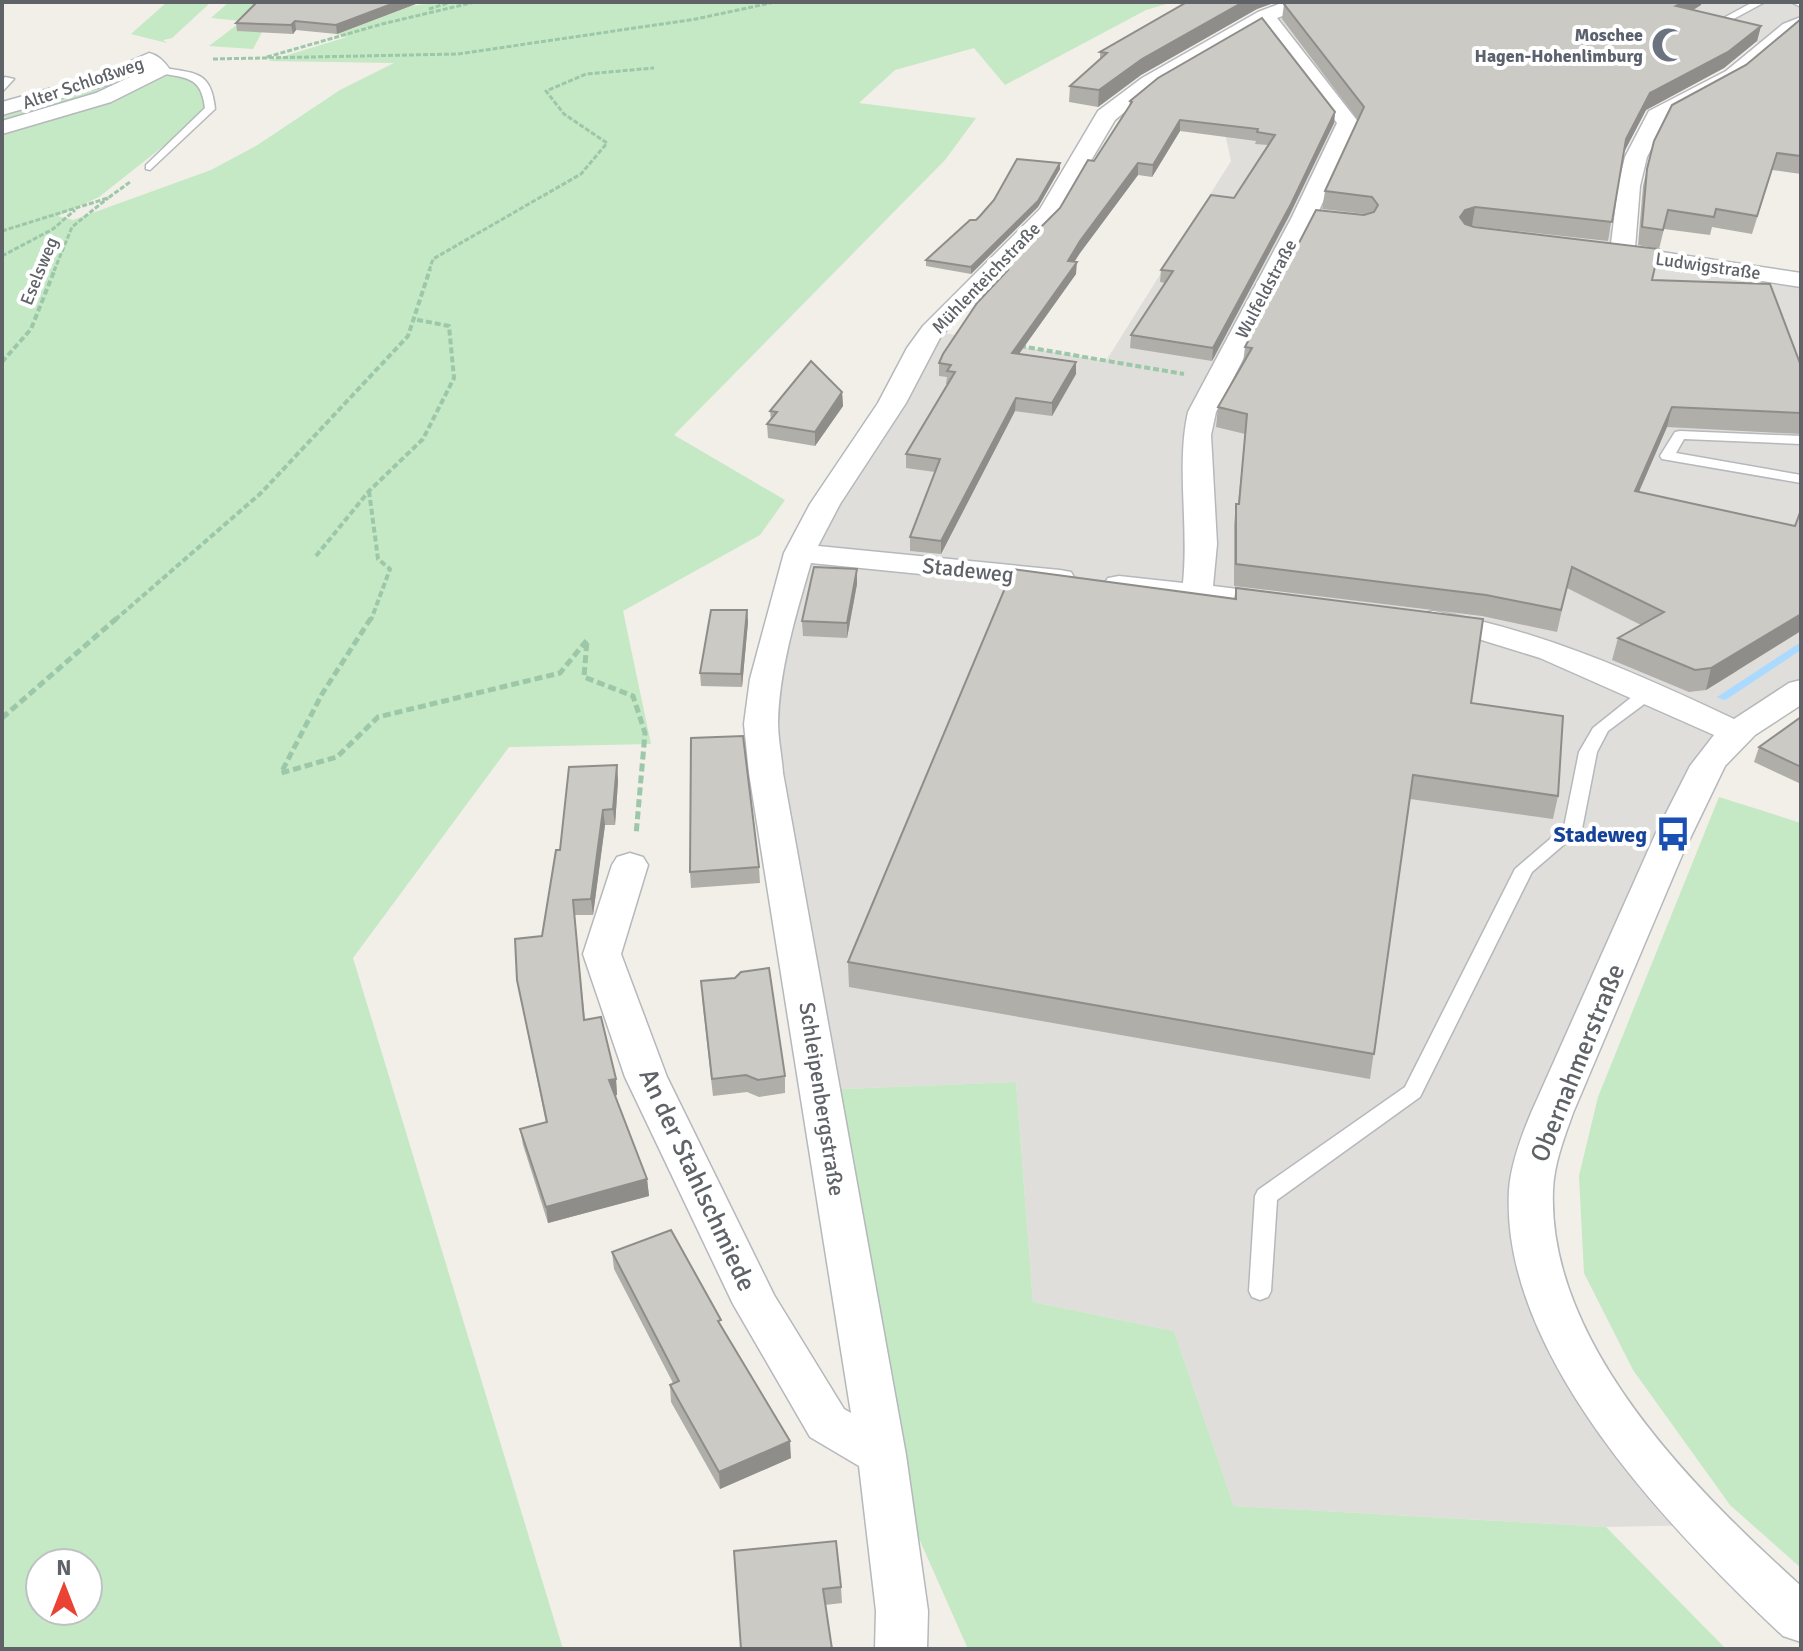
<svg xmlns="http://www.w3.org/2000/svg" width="1803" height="1651" font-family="Signika,sans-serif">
<rect width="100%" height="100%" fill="#f1efe8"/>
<polygon fill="#e0deda" points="1302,2 1801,2 1801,23 1769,45 1653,19 1563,224 1623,230 1622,252 1801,280 1801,690 1738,733 1558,1098 1546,1288 1704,1525 1606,1527 1234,1506 1174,1331 1033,1302 1016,1082 820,1090 761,724 825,504 932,331 1106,361 1231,161 1222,119 1347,122 1265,16"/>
<g fill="#c5e8c5" fill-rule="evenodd">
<polygon points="167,2 211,2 172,38 163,40 167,43 131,34"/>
<polygon points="229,2 286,2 259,31 262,32 253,49 209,46 242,21 211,18"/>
<path d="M 441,2 L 1173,2 L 1146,10 L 1005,85 L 974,48 L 895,70 L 859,103 L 976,118 L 945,160 L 674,435 L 785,500 L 760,535 L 623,611 L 651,744 L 509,747 L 353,958 L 563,1649 L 2,1649 L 2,114 L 139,76 L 185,74 L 202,84 L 207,101 L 199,118 L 99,197 L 58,216 L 73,220 L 211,170 L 256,146 L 340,90 L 394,63 L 268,61 L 347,37 L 337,34 L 411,6 ZM 40,1563 L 88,1563 L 88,1611 L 40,1611 Z"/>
<polygon points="1719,797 1801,823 1801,1568 1730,1505 1633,1370 1584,1273 1579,1176 1598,1097"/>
<polygon points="1016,1082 1033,1302 1174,1331 1234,1506 1606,1527 1726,1649 968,1649 882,1455 820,1090"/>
</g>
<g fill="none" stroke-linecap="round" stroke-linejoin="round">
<polygon fill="#aadaff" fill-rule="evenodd" points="1801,642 1801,650 1727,699 1723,700 1717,697"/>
<g stroke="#b5b8bc" stroke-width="3">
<g id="service">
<polygon points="1753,2 1765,2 1715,29 1707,27"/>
<polygon points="1791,2 1801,2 1801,7"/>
<path d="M 160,67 C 194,74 211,69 215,109 L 150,170 L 146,169 L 146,165 L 205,108 C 201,74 185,79 156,72 L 155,70 Z"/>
<polygon points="5,77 14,79 2,92 2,82"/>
<polygon points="1680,431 1801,436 1801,444 1684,439 1676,453 1801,475 1801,483 1662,459 1660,456 1675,432"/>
<polygon points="1649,687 1657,692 1655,696 1608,731 1597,752 1582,829 1532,872 1420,1097 1277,1200 1271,1291 1268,1297 1260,1300 1252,1297 1249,1291 1255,1196 1258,1190 1405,1087 1515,869 1564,827 1579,752 1593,728 1643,688"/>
</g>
</g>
<g stroke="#b5b8bc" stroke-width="3">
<g id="minor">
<path d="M 1284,2 L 1312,2 L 1309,6 L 1277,18 L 1359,123 L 1316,217 L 1216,412 L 1211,435 L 1217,544 L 1213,586 L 1294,596 L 1299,603 L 1294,610 L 1283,612 L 1119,594 L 1108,592 L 1103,585 L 1108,578 L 1119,576 L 1183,583 C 1189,526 1176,465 1188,412 L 1292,217 L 1337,123 L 1262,25 L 1156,86 L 1115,120 L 1057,218 L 941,336 L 906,403 L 840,504 L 818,546 L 1060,570 L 1071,572 L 1075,579 L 1071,586 L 1060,588 L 811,563 C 796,614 779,670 778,723 C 778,739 782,757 783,773 L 906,1455 L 928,1611 L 927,1649 L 875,1649 L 876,1611 L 859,1466 L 810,1437 L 733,1304 L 625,1077 L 583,954 L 612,865 L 617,857 L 630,853 L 643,857 L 648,865 L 621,954 L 667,1077 L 774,1295 L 844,1409 L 851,1413 L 749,773 L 744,724 L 750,679 L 784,553 L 810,504 L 878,403 L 907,348 L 923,326 L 1040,209 L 1098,111 L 1142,78 L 1258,12 Z"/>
<polygon points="1801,17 1801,30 1740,79 1666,120 1647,157 1640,186 1635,248 1801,273 1801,287 1600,256 1597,251 1600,246 1611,244 1618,186 1625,157 1649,111 1726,71 1783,24"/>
<path d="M 149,53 C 158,55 165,62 170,70 L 167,74 L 111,102 L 2,134 L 2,121 L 96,93 L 147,69 L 113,83 L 2,115 L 2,102 L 99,75 Z"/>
<path d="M 1433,611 C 1541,630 1636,673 1734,719 L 1789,683 L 1801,680 L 1801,705 L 1755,735 L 1725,766 L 1683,853 L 1573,1113 C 1564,1138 1554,1164 1553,1190 C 1547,1344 1695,1490 1801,1586 L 1801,1642 L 1783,1636 C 1670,1530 1500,1355 1509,1190 C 1511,1164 1521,1137 1531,1113 L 1655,835 L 1690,766 L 1714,735 L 1540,658 L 1472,637 L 1422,628 L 1417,621 L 1422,614 Z"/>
</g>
</g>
<g stroke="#9cc7a9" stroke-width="3" stroke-dasharray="5 2" stroke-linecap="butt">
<polyline points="397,2 433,2"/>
<polyline points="429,9 451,2"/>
<polyline points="267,57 382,24 475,2"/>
<polyline points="213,59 458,54 696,19 775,2"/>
<polyline points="2,231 108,198 130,182"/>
<polyline points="2,256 53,229 75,210"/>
<polyline points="54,271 72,227 108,198"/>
<polyline points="429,271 433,259 581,174 607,143 564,114 546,91 586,74 654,68"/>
</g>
<g stroke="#9cc7a9" stroke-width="4" stroke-dasharray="6 3" stroke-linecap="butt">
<polyline points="1020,346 1184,374"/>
<polyline points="2,362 31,329 55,269"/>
<polyline points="369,491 378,559 390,569 371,620"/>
<polyline points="316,556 369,491 423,439 454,378 449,326 413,319"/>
<polyline points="115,620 261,493 408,336 430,269"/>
</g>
<g stroke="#9cc7a9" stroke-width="5" stroke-dasharray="8 4" stroke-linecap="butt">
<polyline points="371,618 322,694 281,773 337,757 378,717 560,673 587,640 584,677 633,696 645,733 636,835"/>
<polyline points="2,718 117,618"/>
</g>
<use href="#service" fill="#fff" fill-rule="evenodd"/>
<use href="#minor" fill="#fff" fill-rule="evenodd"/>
</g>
<g fill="#afaea9">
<polygon points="257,2 421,2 337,34 296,30 293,34 237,31 236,23"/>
<polygon points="1187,2 1276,2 1257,9 1141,75 1098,107 1069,102 1070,86 1100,59 1100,52"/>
<polygon points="1284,4 1701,5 1693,10 1761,26 1757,41 1724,68 1646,110 1623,154 1608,241 1471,226 1652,280 1801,366 1801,434 1667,427 1639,492 1737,671 1706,690 1689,692 1612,660 1618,638 1641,625 1567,588 1557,632 1482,616 1234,586 1234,525 1236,504 1238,504 1245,434 1216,427 1218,407 1243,363 1245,347 1365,214 1322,209 1325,191 1358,120 1282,19"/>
<polygon points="1801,19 1801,174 1772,170 1752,234 1712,227 1710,235 1664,229 1659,249 1638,245 1643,186 1647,169 1746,65"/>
<polygon points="1130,101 1335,112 1334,123 1289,216 1212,361 1130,348 1131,335 1165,283 1160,282 1161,270 1234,198 1268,145 1255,144 1256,141 1180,131 1152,177 1138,175 1080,253 1074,262 1076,274 1019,354 1076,362 1076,374 1052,416 1015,411 941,554 910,551 910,537 935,472 906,468 906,454 948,384 946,384 947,377 939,376 939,363 1002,277 1002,266 1060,208 1094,161 1129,107"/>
<polygon points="1060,163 1060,169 1038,207 971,274 926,266 926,260 976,220"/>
<polygon points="842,392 843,406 815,446 768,438 767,424 771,420 770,411"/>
<polygon points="857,569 857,584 847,638 803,636 802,621"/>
<polygon points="1236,588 1471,703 1558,796 1553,819 1410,799 1370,1079 849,987 848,962 1234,599"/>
<polygon points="747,610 748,622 742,687 701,686 700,673"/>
<polygon points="1801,717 1801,784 1754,762 1759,747"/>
<polygon points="617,765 618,781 615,825 605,825 593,915 574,915 585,1020 616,1079 617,1095 615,1096 647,1179 649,1196 548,1223 523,1145 520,1129 546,1123 517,980 542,936 560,850"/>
<polygon points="759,867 760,883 691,888 690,872"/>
<polygon points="702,998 785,1076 785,1093 759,1097 747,1092 713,1096"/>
<polygon points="612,1252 721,1327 791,1458 720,1489 671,1402 670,1385 673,1383 614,1269"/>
<polygon points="734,1551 841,1587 842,1603 825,1605"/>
</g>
<g fill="#8f8d8a">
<polygon points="397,2 421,2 337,34 336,25"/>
<polygon points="1243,2 1276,2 1257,9 1141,75 1098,107 1099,90 1142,59"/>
<polygon points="1684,2 1702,2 1701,5 1673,22 1676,6"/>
<polygon points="295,21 296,30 293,34 291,25"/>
<polygon points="1761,26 1757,41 1724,68 1646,110 1622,156 1626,139 1650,93"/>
<polygon points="1335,112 1334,123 1289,216 1212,361 1213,348"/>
<polygon points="1180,120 1180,131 1152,177 1153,165"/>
<polygon points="1060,163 1060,169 1038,207 971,274 971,267"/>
<polygon points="1138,163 1138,175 1080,253 1067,273 1068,261 1080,241"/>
<polygon points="1475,207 1472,225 1462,228 1460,217 1465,210"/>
<polygon points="1077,262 1076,274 1011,365 1012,353"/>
<polygon points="1076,362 1076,374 1052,416 1052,403"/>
<polygon points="842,392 843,406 815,446 815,432"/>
<polygon points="1016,398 1015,411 941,554 941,541"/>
<polygon points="1672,407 1667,427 1630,512 1635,491"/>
<polygon points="857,569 857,584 847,638 847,623"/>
<polygon points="747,610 748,622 742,687 741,674"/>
<polygon points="1801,614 1801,631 1706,690 1711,668"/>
<polygon points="617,765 618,781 615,825 613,809"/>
<polygon points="603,810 605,825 593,915 591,899"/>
<polygon points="616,1079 617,1095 611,1096 609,1080"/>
<polygon points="647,1179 649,1196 548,1223 546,1207"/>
<polygon points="790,1441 791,1458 720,1489 719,1472"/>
</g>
<g fill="#cccac5" stroke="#8f8d8a" stroke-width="2">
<polygon points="257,2 397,2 336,25 295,21 291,25 236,23"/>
<polygon points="1187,2 1243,2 1142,59 1099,90 1070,86 1107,53 1100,52"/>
<polygon points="1288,2 1684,2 1676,6 1761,26 1728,52 1650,93 1626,139 1612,222 1475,207 1465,210 1460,217 1465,224 1474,227 1659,249 1652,280 1770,284 1801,366 1801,413 1672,407 1635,491 1795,526 1801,510 1801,614 1711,668 1695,670 1618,638 1664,612 1572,567 1561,610 1486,595 1236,564 1236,504 1239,504 1247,414 1218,407 1252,348 1245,347 1316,210 1364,215 1374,212 1378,205 1372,197 1325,191 1364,107 1284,4"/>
<polygon points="1262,18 1335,112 1291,204 1213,348 1131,335 1173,271 1161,270 1211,195 1234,198 1275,135 1257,132 1258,129 1180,120 1153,165 1138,163 1080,241 1068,261 1077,262 1012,353 1076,362 1052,403 1016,398 941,541 910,537 940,459 906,454 955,372 947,371 951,365 939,363 943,354 977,303 1008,270 1002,266 1060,208 1088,160 1094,161 1132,102 1130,101 1158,78"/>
<polygon points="1801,19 1801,156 1777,153 1757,216 1716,209 1714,217 1668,210 1663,230 1642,227 1647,169 1654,141 1672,105 1746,65"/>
<polygon points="1017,159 1060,163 1038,201 971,267 926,260 970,220 976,220 980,216 994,200"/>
<polygon points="811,361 842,392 815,432 767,424 777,412 770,411"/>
<polygon points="814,567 857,569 847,623 802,621"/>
<polygon points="1013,569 1236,599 1236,588 1483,619 1471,703 1563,716 1558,796 1413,775 1374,1054 848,962"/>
<polygon points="711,610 747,610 741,674 700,673"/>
<polygon points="1801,717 1801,767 1759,747"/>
<polygon points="743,736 759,867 690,872 691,738"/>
<polygon points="617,765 613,809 603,810 591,899 573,900 584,1020 601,1017 616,1079 609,1080 647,1179 546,1207 520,1129 547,1122 517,980 515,939 542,936 556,850 560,850 569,767"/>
<polygon points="769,968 785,1076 758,1080 746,1075 712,1079 701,981 735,978 741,972"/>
<polygon points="671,1230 721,1320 718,1321 790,1441 719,1472 670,1385 679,1381 612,1252"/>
<polygon points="836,1541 841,1587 823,1589 832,1649 741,1649 734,1551"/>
</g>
<defs>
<g id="mosque-bare" transform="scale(2.76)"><path d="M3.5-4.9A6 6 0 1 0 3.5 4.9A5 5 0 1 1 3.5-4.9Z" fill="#6b7280" stroke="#fff" stroke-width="2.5" paint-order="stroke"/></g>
<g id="bus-bare" transform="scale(2.76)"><path d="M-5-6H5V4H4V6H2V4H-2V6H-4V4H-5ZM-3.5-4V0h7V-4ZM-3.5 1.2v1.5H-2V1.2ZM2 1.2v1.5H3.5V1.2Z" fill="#1a4fb4" stroke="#fff" stroke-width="2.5" paint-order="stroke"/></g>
</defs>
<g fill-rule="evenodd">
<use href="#mosque-bare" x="1669" y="45"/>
<use href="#bus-bare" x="1673" y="834"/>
</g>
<g text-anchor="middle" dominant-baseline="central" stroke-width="8" stroke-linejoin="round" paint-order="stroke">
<g font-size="18" font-weight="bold" fill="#5b616d" stroke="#fff" text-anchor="end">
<text x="1643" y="35">Moschee<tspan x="1643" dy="21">Hagen-Hohenlimburg</tspan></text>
</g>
<g font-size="18" fill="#5f6368" stroke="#fff">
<text transform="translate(83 83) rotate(-19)">Alter Schloßweg</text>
<text transform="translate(1708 266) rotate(8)">Ludwigstraße</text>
<text transform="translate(39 271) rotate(-68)">Eselsweg</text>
<text transform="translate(986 278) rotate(-46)">Mühlenteichstraße</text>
<text transform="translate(1266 289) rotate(-62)">Wulfeldstraße</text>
</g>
<g font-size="22" fill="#5f6368" stroke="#fff">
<text transform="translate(968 570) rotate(6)">Stadeweg</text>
<text transform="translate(822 1099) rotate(81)">Schleipenbergstraße</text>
</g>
<g font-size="22" font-weight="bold" fill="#164399" stroke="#fff" text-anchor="end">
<text x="1647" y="834">Stadeweg</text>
</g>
<g font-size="26" fill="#5f6368" stroke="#fff">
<text transform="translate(1578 1063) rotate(-68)">Obernahmerstraße</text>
<text transform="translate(697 1180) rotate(65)">An der Stahlschmiede</text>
</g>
</g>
<rect width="1803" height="1651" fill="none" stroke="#5f6368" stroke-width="8"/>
<g transform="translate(64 1587)"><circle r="38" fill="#ffffff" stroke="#bfc1c3" stroke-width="2"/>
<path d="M0-6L14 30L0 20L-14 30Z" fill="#ea4335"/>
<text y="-12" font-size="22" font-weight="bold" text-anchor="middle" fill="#5f6368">N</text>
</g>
</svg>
